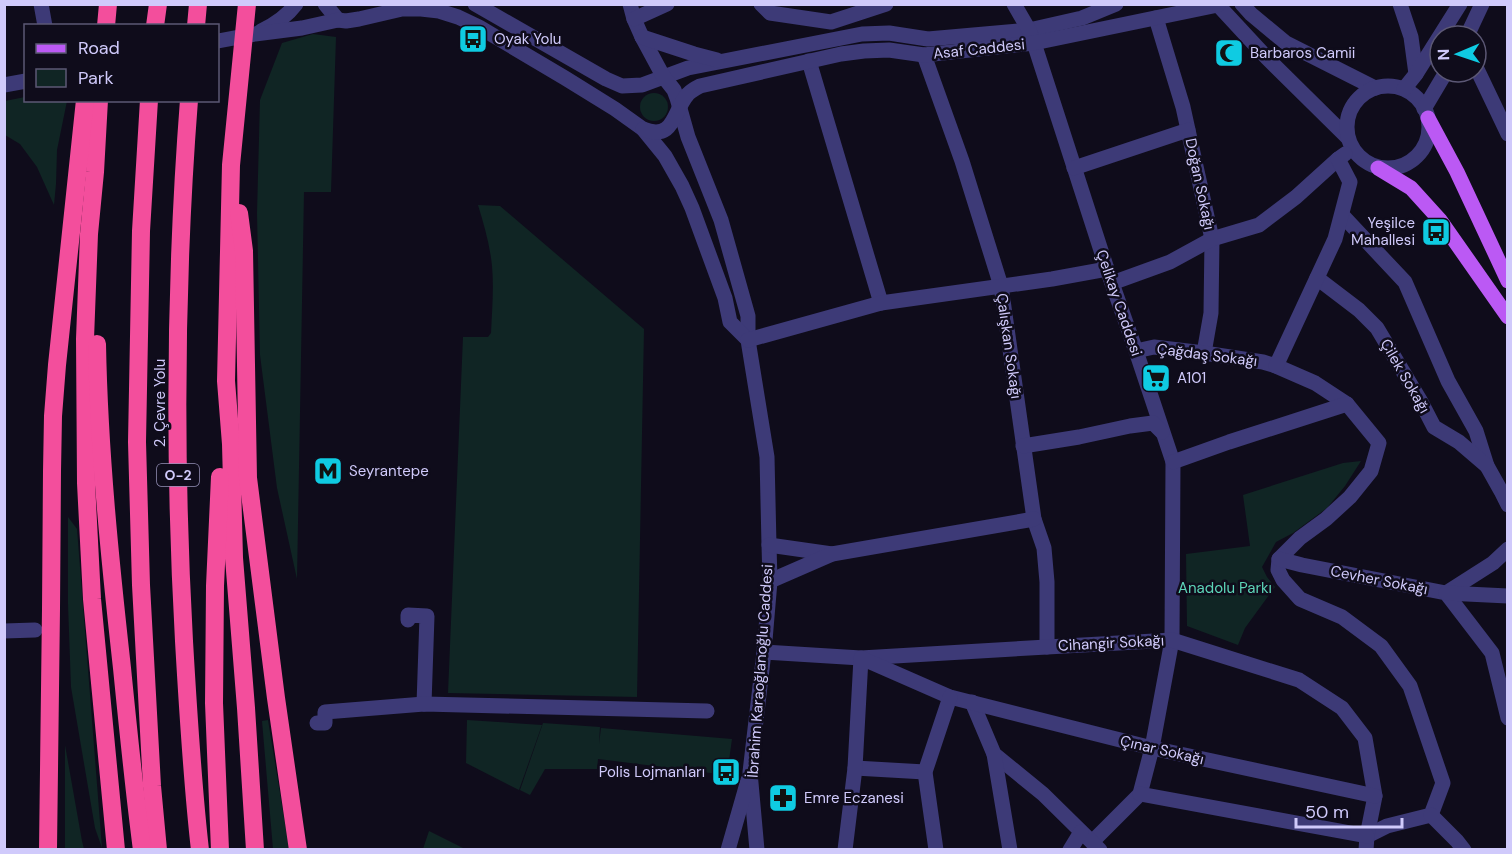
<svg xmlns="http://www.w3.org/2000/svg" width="1512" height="854" font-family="'DM Sans',sans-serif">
<rect width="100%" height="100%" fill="#0f0c1b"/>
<g fill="#102524">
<polygon points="313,34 336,37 331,192 304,192 297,579 277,488 260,355 257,213 260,100 282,43"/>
<circle cx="654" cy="107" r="14"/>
<polygon points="25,97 26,100 67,101 57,150 56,184 54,205 37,167 20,144 5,135 5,101"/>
<path d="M 478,205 L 500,206 L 644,329 L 637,697 L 448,693 L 463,337 L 488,337 L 491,333 C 492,311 494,288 492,266 C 490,245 484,225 478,205 Z"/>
<polygon points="1361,461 1345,486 1327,508 1293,533 1276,542 1262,567 1267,577 1275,587 1245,628 1238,645 1187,626 1186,554 1250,546 1243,495 1343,463"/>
<polygon points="68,517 77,529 102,848 95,828 71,687 68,604"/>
<polygon points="268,720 287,836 289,849 273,849 262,721"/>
<polygon points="467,720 542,725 519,790 466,763"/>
<polygon points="543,723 600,727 599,744 601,728 732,739 727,775 598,759 597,769 545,769 530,795 520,790"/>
<polygon points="65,745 82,841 84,849 65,849"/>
<polygon points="429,831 465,849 423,849"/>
</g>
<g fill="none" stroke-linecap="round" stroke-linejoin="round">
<g stroke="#3d3a77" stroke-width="15">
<polyline points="41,4 45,26"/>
<polyline points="325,4 338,20"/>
<polyline points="475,4 606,79 622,86 642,85 688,68 862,34 889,33 928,39 1029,30 1082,18 1116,4"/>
<polyline points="630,4 634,19 642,37 663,76 674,90 677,98 688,137 721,220 748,316 748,340 767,457 769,545 770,581 764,652 750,772 757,850"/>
<polyline points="761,4 770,13 831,22 886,4"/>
<polyline points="1014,4 1029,30 1034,43 1107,269 1136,351 1173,462 1172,640 1152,748 1140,794 1092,842"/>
<polyline points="1217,4 1267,58 1348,138"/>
<polyline points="1242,4 1251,14 1286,43 1375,88"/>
<polyline points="1400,4 1411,37 1416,74"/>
<polyline points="1156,18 1183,107 1212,239 1211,313 1204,353"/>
<polyline points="634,19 667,4"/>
<path d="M 261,31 C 274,25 287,16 296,4"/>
<polyline points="1467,36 1482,4"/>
<polyline points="642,37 694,54 717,60"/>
<polyline points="218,41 255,34 302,28 338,20 346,21 359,19 402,9 421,9 439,11 458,17 479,27 565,78 615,109 643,129 665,156 682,186 692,208 725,298 730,322 748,340"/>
<polyline points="924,55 962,161 1001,286 1034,519 1044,548 1047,582 1047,647"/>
<polyline points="809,61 881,303"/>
<polyline points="1476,67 1508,134"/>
<polyline points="4,85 26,81"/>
<circle cx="1388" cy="127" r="41"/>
<polyline points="1404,89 1416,74 1460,4"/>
<polyline points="1424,109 1446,72"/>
<path d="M 643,129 C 675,142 673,110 688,94 C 691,91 696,88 700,86 L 841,54 L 864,51 L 889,50 L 924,55 L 1034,43 L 1218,5"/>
<polyline points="1074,168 1188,130"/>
<polyline points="1342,215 1405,282 1448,381 1476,431 1487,466"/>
<polyline points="1317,278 1359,310 1377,328 1420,400 1434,427 1459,442 1487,466 1501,491 1508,505"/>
<polyline points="1112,283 1170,262 1212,239 1259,225 1296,197 1338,159"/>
<polyline points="748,340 881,303 1052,279 1107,269"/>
<polyline points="1136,351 1154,347 1204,353 1263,362 1276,366 1315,383 1347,404 1379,443 1371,471 1350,497 1326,519 1300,538 1279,559 1278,570 1283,580 1300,599 1342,617 1381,646 1410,686 1443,783 1431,815 1387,826 1367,836"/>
<polyline points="1276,366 1335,239 1350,182 1338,159 1345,154"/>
<polyline points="1023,446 1079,437 1130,426 1153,423 1162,432"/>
<polyline points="1173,462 1229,442 1347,404"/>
<polyline points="769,545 832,554"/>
<polyline points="1279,559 1302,565 1446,593 1492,653 1508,718"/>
<polyline points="770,581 832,554 1034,519"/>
<polyline points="1446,593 1493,563 1508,549"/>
<polyline points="1446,593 1508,596"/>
<polyline points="408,620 408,615 427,616 424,704"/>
<polyline points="4,631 35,630"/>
<polyline points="764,652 861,658 1047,647 1172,640 1299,680 1342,708 1365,738 1375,796 1367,836 1366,850"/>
<polyline points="972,702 994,754 1043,794 1100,850"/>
<polyline points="317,723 325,723 325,712 424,704 707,711"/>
<polyline points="994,754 1010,850"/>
<polyline points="855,768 925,772"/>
<polyline points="1140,794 1367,836"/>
<polyline points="1431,815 1457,841 1464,850"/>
<polyline points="728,850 748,780"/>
<polyline points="845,850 855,768 861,658 950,697 1152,748 1375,796"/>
<polyline points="936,850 925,772 950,697"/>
<polyline points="1070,850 1081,832"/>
</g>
<g stroke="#bb59f4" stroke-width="15">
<polyline points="1428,118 1457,172 1508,281"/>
<polyline points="1378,168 1411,188 1440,220 1508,317"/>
</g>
<g stroke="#f34e9c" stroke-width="18">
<polyline points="247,4 231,165 226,381 231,444 234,558 246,708 255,850"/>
<polyline points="106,26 108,4"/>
<polyline points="155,26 158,4"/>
<polyline points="196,26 198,4"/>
<polyline points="99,100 95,172 89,234 85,339 86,483 92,599 116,850"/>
<polyline points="149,100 141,231 137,442 141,585 152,786 158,850"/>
<path d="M 189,100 C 175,280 174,461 184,641 C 188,710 192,780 200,850"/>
<polyline points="239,213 244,251 248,478 276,698 298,850"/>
<path d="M 97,344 C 99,453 110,560 122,668 C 128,728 134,789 142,850"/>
<polyline points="220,477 215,586 214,703 220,850"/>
<polyline points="48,850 51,609 52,471 53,416 57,365 85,100"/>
</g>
</g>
<defs>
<g id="bus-square" transform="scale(1.5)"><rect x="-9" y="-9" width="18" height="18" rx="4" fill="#0fcbe2" stroke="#0f0c1b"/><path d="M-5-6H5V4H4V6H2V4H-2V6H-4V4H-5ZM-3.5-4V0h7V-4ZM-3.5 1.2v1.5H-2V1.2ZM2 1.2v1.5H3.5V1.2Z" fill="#111"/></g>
<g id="mosque-square" transform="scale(1.5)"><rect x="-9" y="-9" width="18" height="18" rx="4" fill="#0fcbe2" stroke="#0f0c1b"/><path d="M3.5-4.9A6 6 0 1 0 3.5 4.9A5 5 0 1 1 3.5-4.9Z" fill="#111"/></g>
<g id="supermarket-square" transform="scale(1.5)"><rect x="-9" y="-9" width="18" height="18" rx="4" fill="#0fcbe2" stroke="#0f0c1b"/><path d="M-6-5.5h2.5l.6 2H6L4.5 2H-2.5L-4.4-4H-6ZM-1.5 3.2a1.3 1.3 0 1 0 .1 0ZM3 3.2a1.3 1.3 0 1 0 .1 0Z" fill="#111"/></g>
<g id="metro-square" transform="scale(1.5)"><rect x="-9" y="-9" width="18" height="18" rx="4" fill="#0fcbe2" stroke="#0f0c1b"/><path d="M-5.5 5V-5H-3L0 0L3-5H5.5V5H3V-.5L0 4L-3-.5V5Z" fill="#111"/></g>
<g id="pharmacy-square" transform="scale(1.5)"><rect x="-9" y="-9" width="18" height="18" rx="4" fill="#0fcbe2" stroke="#0f0c1b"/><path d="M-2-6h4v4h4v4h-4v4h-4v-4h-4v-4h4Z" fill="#111"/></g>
</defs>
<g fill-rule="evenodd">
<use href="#bus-square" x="473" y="39"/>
<use href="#mosque-square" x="1229" y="53"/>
<use href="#bus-square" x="1436" y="232"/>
<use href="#supermarket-square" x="1156" y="378"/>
<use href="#metro-square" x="328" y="471"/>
<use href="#bus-square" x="726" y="772"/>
<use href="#pharmacy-square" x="783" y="798"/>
</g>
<g text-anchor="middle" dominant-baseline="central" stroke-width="5" stroke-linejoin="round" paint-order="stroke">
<rect fill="#0f0c1b" stroke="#9691b8" stroke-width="1.5" x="157" y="464" width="42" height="22" rx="4.5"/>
<g font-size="14" font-weight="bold" fill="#d0cafb">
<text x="178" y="475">O-2</text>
</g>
<g font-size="15" fill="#d0cafb" stroke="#0f0c1b" text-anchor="start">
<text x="494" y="39">Oyak Yolu</text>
<text x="1250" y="53">Barbaros Camii</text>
<text x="1415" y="223" text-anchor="end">Yeşilce<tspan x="1415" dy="17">Mahallesi</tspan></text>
<text x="1177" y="378">A101</text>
<text x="349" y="471">Seyrantepe</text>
<text x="705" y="772" text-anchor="end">Polis Lojmanları</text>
<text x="804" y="798">Emre Eczanesi</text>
</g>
<g font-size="15" fill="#d0cafb" stroke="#0f0c1b">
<text transform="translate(979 49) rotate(-6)">Asaf Caddesi</text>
<text transform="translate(1200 184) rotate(78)">Doğan Sokağı</text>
<text transform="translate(1119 303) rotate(71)">Çelikay Caddesi</text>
<text transform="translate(1009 346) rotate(82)">Çalışkan Sokağı</text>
<text transform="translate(1207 355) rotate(7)">Çağdaş Sokağı</text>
<text transform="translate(1405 376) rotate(60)">Çilek Sokağı</text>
<text transform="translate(160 403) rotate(-90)">2. Çevre Yolu</text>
<text transform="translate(1379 580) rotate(11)">Cevher Sokağı</text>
<text transform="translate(1111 643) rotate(-3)">Cihangir Sokağı</text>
<text transform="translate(760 671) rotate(-86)">İbrahim Karaoğlanoğlu Caddesi</text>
<text transform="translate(1162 750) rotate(13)">Çınar Sokağı</text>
</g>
<g font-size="15" fill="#5dd5b8" stroke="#0f0c1b">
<text x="1225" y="588">Anadolu Parkı</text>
</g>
</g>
<rect width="1512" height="854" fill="none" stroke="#d0cafb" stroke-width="12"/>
<rect x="24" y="24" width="195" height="78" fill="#0f0c1b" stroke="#5c5875" stroke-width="1.5"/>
<rect x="36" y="44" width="30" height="9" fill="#bb59f4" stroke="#5c5875" stroke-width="1.5"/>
<text x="78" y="54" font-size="18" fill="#d0cafb">Road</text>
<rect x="36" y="69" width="30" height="18" fill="#102524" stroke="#5c5875" stroke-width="1.5"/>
<text x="78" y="84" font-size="18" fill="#d0cafb">Park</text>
<g transform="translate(1458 54) rotate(268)"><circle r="28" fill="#0f0c1b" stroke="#5c5875" stroke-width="1.5"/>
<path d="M0-4.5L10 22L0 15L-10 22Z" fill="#0fcbe2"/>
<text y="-9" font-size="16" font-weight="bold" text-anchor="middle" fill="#d0cafb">N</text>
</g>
<path d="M1296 818v9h106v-9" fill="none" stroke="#d0cafb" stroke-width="3"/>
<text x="1305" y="818" font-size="18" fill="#d0cafb" stroke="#0f0c1b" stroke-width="4.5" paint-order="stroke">50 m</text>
</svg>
